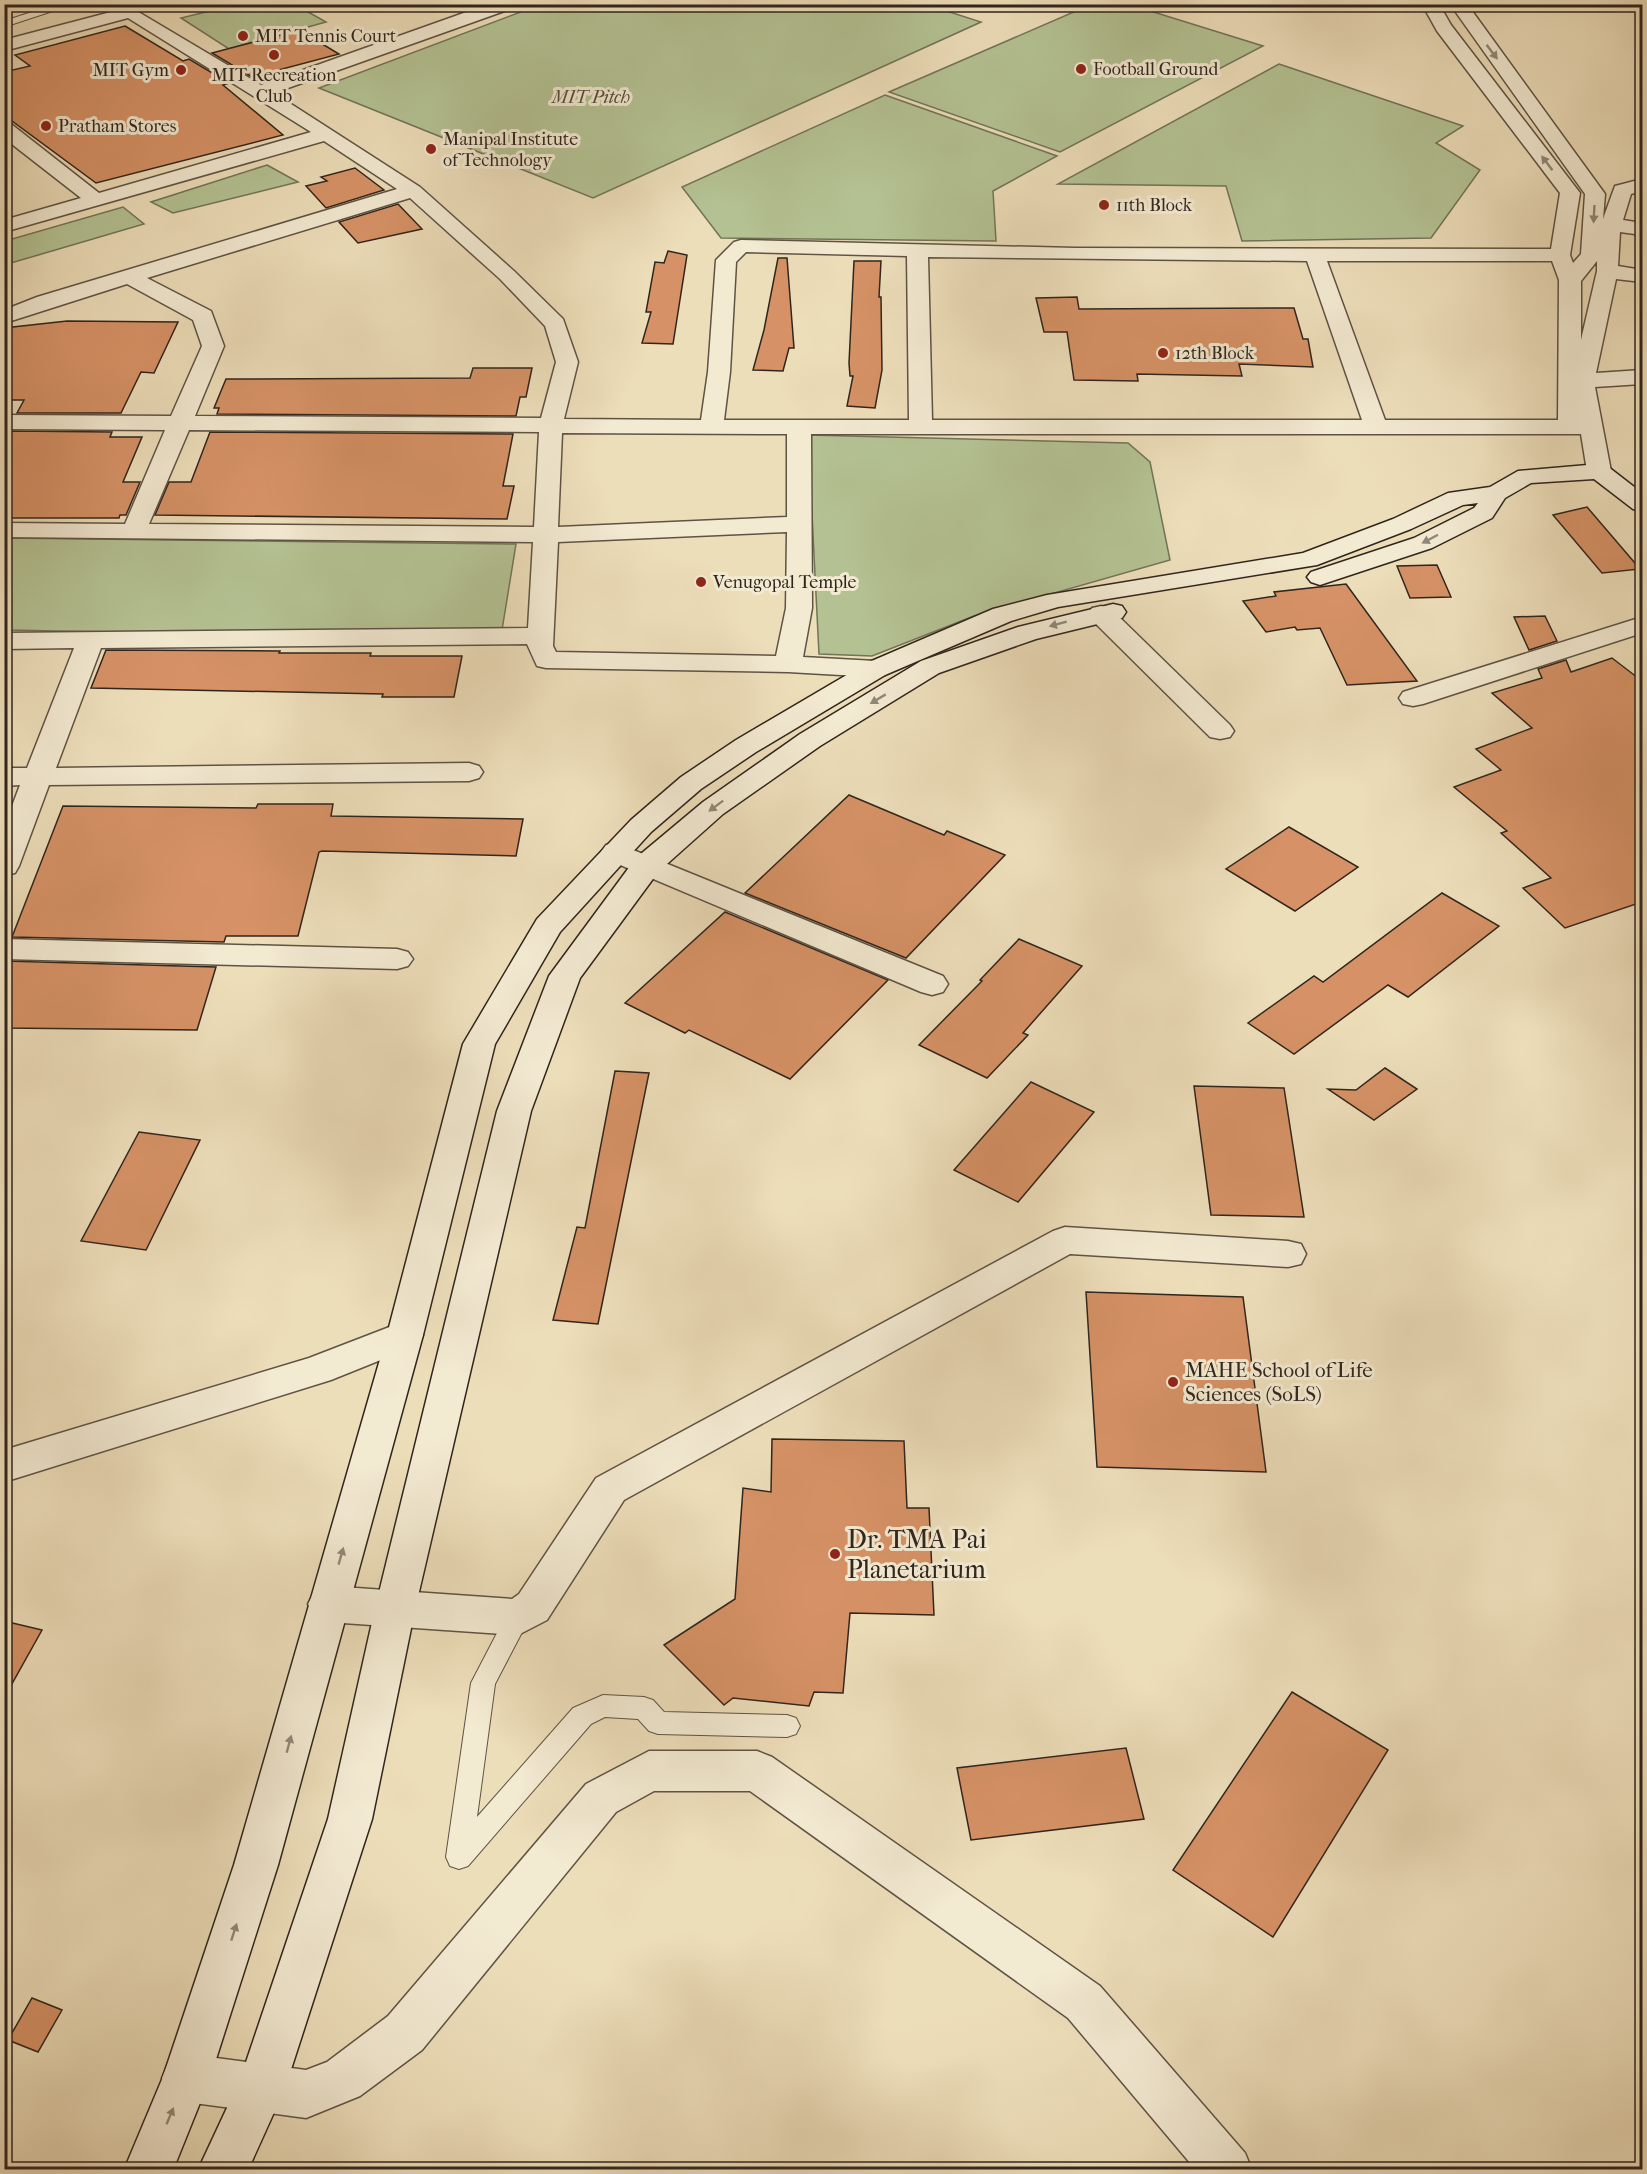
<svg xmlns="http://www.w3.org/2000/svg" width="1647" height="2174" font-family="'IM FELL French Canon',serif">
<rect width="100%" height="100%" fill="#eddeba"/>
<filter id="stains"><feTurbulence type="fractalNoise" baseFrequency=".00333" numOctaves="4"/><feColorMatrix values="0 0 0 0 .2 0 0 0 0 .09 0 0 0 0 .02 0 0 0 .5 -.17"/></filter>
<radialGradient id="worn" r=".72"><stop offset=".6" stop-color="#630" stop-opacity="0"/><stop offset="1" stop-color="#630" stop-opacity=".3"/></radialGradient>
<g fill="#b4c293" stroke="#727458" stroke-width="1.5">
<polygon points="294,4 326,22 229,49 181,18 234,5"/>
<polygon points="925,4 981,22 593,198 319,88 539,5"/>
<polygon points="1092,4 1131,5 1263,46 1060,152 889,92"/>
<polygon points="1279,64 1463,126 1436,143 1480,170 1431,238 1242,241 1226,186 1058,184"/>
<polygon points="885,95 1057,156 993,191 996,241 721,238 682,187"/>
<polygon points="267,165 298,182 173,213 151,202"/>
<polygon points="123,207 144,224 11,263 5,258 5,241"/>
<polygon points="808,435 1128,443 1150,462 1170,560 974,616 872,656 819,654"/>
<polygon points="5,538 516,544 502,630 171,633 5,630"/>
</g>
<g fill="#d69266" stroke="#30251d" stroke-width="1.5">
<polygon points="125,26 183,61 189,59 229,83 223,85 283,135 96,183 4,115 4,72 30,66 15,55"/>
<polygon points="299,30 339,54 252,77 212,53"/>
<polygon points="355,168 384,190 326,208 306,186 327,181 321,177"/>
<polygon points="398,204 422,229 358,243 339,222"/>
<polygon points="668,251 687,255 673,344 642,343 651,312 646,312 655,262 664,263"/>
<polygon points="778,258 787,258 794,348 789,348 783,371 753,370 764,330"/>
<polygon points="854,261 881,261 879,297 881,297 882,370 875,408 847,406 853,376 850,376 849,363"/>
<polygon points="1077,297 1079,309 1294,308 1303,339 1308,339 1313,367 1239,364 1242,376 1137,374 1138,381 1074,380 1067,332 1044,332 1036,298"/>
<polygon points="67,321 178,322 154,373 141,372 121,413 17,413 24,400 4,400 4,328"/>
<polygon points="473,368 532,368 526,397 520,397 516,416 217,414 219,408 214,408 226,379 470,378"/>
<polygon points="8,431 112,432 110,437 142,437 123,482 140,482 126,515 120,515 119,518 4,518 4,438"/>
<polygon points="210,432 513,434 503,486 514,486 507,519 155,515 169,482 191,482"/>
<polygon points="1587,507 1640,569 1602,573 1553,515"/>
<polygon points="1437,565 1451,597 1410,598 1397,566"/>
<polygon points="1346,584 1417,681 1347,685 1320,628 1297,630 1295,627 1266,632 1243,601 1276,596 1274,592"/>
<polygon points="1545,616 1557,641 1529,650 1514,617"/>
<polygon points="106,650 280,651 279,653 371,653 370,656 462,656 454,697 382,697 383,694 91,688"/>
<polygon points="1612,658 1642,681 1642,902 1565,928 1523,888 1551,878 1501,833 1507,831 1454,787 1501,770 1476,749 1532,728 1492,693 1542,678 1538,669 1566,660 1571,672"/>
<polygon points="849,795 944,835 947,831 1005,855 906,958 745,893"/>
<polygon points="258,804 333,804 331,816 523,819 516,856 322,851 319,852 298,936 226,936 224,942 12,937 63,806 256,808"/>
<polygon points="1289,827 1358,867 1295,911 1226,869"/>
<polygon points="1442,893 1499,926 1408,997 1388,985 1294,1054 1248,1023 1314,976 1323,982"/>
<polygon points="725,912 888,980 790,1079 689,1030 685,1033 625,1003"/>
<polygon points="1019,939 1082,966 1023,1033 1028,1035 987,1078 919,1045 982,981 980,980"/>
<polygon points="4,961 216,967 197,1030 4,1028"/>
<polygon points="1385,1068 1417,1089 1374,1120 1328,1089 1356,1090"/>
<polygon points="615,1071 649,1073 598,1324 553,1320 577,1227 585,1228"/>
<polygon points="1031,1082 1094,1112 1018,1202 954,1170"/>
<polygon points="1194,1086 1284,1088 1304,1217 1211,1215"/>
<polygon points="139,1132 200,1140 146,1250 81,1241"/>
<polygon points="1086,1292 1243,1297 1266,1472 1097,1467"/>
<polygon points="772,1439 904,1441 907,1508 929,1508 934,1615 850,1613 843,1693 814,1692 809,1706 733,1698 724,1705 664,1645 735,1599 743,1488 771,1492"/>
<polygon points="4,1621 42,1630 4,1698"/>
<polygon points="1292,1692 1388,1750 1273,1937 1173,1870"/>
<polygon points="1126,1748 1144,1819 971,1840 957,1768"/>
<polygon points="32,1998 62,2010 38,2052 8,2040"/>
</g>
<g fill="none" stroke-linecap="round" stroke-linejoin="round">
<g stroke="#5f5344" stroke-width="2">
<g id="service">
<polygon points="57,4 74,4 4,27 4,21"/>
<polygon points="518,1606 527,1610 530,1617 495,1684 477,1817 573,1708 603,1695 644,1697 653,1700 664,1712 787,1715 796,1718 800,1726 796,1734 787,1737 658,1734 649,1731 638,1719 605,1717 591,1724 468,1866 459,1869 450,1866 446,1857 471,1683 509,1610"/>
</g>
</g>
<g stroke="#5f5344" stroke-width="3">
<g id="minor">
<path d="M 489,4 L 515,4 L 513,8 L 274,93 L 420,187 L 514,271 L 563,319 L 578,362 L 564,419 L 701,420 L 708,372 L 716,260 L 734,242 L 741,240 L 1075,248 L 1551,249 L 1560,193 L 1437,31 L 1422,4 L 1439,4 L 1451,25 L 1580,193 L 1570,255 L 1573,263 L 1581,254 L 1585,194 L 1450,4 L 1467,4 L 1605,194 L 1603,219 L 1615,186 L 1642,179 L 1642,191 L 1631,194 L 1623,220 L 1642,223 L 1642,235 L 1620,232 L 1618,266 L 1642,270 L 1642,282 L 1616,279 L 1596,373 L 1642,370 L 1642,384 L 1595,387 L 1611,471 L 1607,476 L 1599,478 L 1591,476 L 1587,471 L 1581,434 L 811,434 L 812,608 L 803,657 L 876,661 L 885,663 L 889,669 L 885,675 L 876,677 L 788,672 L 546,668 L 537,666 L 527,644 L 101,648 L 56,768 L 469,763 L 479,766 L 483,772 L 479,778 L 469,781 L 49,785 L 19,866 L 15,873 L 4,875 L 4,827 L 20,785 L 4,786 L 4,768 L 27,768 L 74,648 L 4,649 L 4,633 L 528,628 L 533,542 L 4,537 L 4,523 L 125,524 L 165,430 L 4,429 L 4,415 L 171,416 L 202,346 L 193,320 L 127,284 L 8,322 L 4,322 L 4,310 L 37,297 L 397,189 L 324,141 L 4,232 L 4,220 L 81,198 L 4,138 L 4,122 L 11,124 L 99,193 L 311,132 L 128,18 L 4,51 L 4,40 L 130,7 L 261,85 ZM 410,198 L 500,279 L 545,326 L 556,362 L 541,418 L 195,416 L 224,346 L 211,311 L 147,278 ZM 746,252 L 907,256 L 909,420 L 724,420 L 730,372 L 736,262 ZM 928,257 L 1307,261 L 1362,420 L 932,420 ZM 1327,261 L 1552,261 L 1559,280 L 1558,420 L 1385,420 ZM 1597,261 L 1597,271 L 1581,340 L 1581,281 ZM 189,430 L 539,432 L 534,527 L 149,524 ZM 562,433 L 787,434 L 787,517 L 558,527 ZM 787,532 L 786,608 L 776,656 L 556,652 L 553,646 L 558,542 Z"/>
<polygon points="1101,606 1110,608 1230,725 1234,731 1230,737 1220,739 1210,737 1092,620 1088,614 1092,608"/>
<polygon points="1642,617 1642,633 1423,704 1413,706 1403,704 1399,698 1403,692"/>
<polygon points="616,843 943,976 948,984 943,992 932,995 921,992 606,859 601,852 606,845"/>
<polygon points="4,939 397,949 408,952 413,959 408,966 397,969 4,959"/>
<polygon points="1065,1227 1288,1241 1301,1244 1306,1254 1301,1264 1288,1267 1070,1254 624,1500 547,1620 518,1635 328,1622 314,1616 308,1604 314,1592 328,1586 512,1599 519,1594 596,1478 1053,1231"/>
<polygon points="405,1321 418,1325 423,1335 418,1345 331,1380 4,1482 4,1450 309,1358"/>
<polygon points="649,1751 757,1751 772,1757 1100,1986 1245,2153 1252,2170 1196,2170 1068,2018 750,1791 654,1791 616,1812 422,2050 360,2096 306,2118 186,2102 169,2095 162,2078 169,2061 186,2054 306,2070 327,2062 388,2016 586,1784"/>
</g>
</g>
<g stroke="#30251d" stroke-width="3">
<g id="secondary">
<polygon points="1599,464 1607,466 1642,493 1642,511 1633,509 1594,479 1531,483 1505,498 1492,518 1432,548 1329,582 1320,585 1311,582 1307,577 1311,572 1414,538 1474,508 1478,503 1463,505 1411,529 1317,565 1058,607 1011,621 885,675 756,752 701,789 651,832 560,932 495,1044 423,1335 278,1865 210,2078 173,2170 124,2170 163,2077 234,1865 387,1335 463,1044 537,919 631,820 681,777 736,740 867,663 993,609 1047,595 1303,553 1393,519 1448,493 1490,487 1518,471"/>
<polygon points="1113,604 1122,606 1126,612 1122,618 1036,639 939,673 820,746 723,814 658,872 580,978 531,1111 415,1609 372,1819 285,2088 248,2170 198,2170 240,2080 328,1819 375,1609 497,1111 549,976 636,858 703,802 800,734 921,661 1018,627"/>
</g>
</g>
<use href="#service" fill="#f3ead2" fill-rule="evenodd"/>
<use href="#minor" fill="#f3ead2" fill-rule="evenodd"/>
<use href="#secondary" fill="#f3ead2" fill-rule="evenodd"/>
</g>
<defs><path id="oneway-solid" d="M-6-.8H1V-3.2L6.5 0L1 3.2V.8H-6Z" transform="scale(1.5)"/></defs>
<g fill="#928878">
<use href="#oneway-solid" transform="translate(1492 52) rotate(53)"/>
<use href="#oneway-solid" transform="translate(1547 163) rotate(-127)"/>
<use href="#oneway-solid" transform="translate(1594 214) rotate(93)"/>
<use href="#oneway-solid" transform="translate(1430 539) rotate(152)"/>
<use href="#oneway-solid" transform="translate(1058 624) rotate(165)"/>
<use href="#oneway-solid" transform="translate(878 699) rotate(149)"/>
<use href="#oneway-solid" transform="translate(716 806) rotate(143)"/>
<use href="#oneway-solid" transform="translate(341 1556) rotate(-74)"/>
<use href="#oneway-solid" transform="translate(289 1744) rotate(-75)"/>
<use href="#oneway-solid" transform="translate(234 1932) rotate(-72)"/>
<use href="#oneway-solid" transform="translate(170 2116) rotate(-67)"/>
</g>
<g fill="#8f2418" stroke="#f3ead2" stroke-width="2">
<circle cx="243" cy="36" r="6"/>
<circle cx="274" cy="55" r="6"/>
<circle cx="1081" cy="69" r="6"/>
<circle cx="181" cy="70" r="6"/>
<circle cx="46" cy="126" r="6"/>
<circle cx="431" cy="149" r="6"/>
<circle cx="1104" cy="205" r="6"/>
<circle cx="1163" cy="353" r="6"/>
<circle cx="701" cy="582" r="6"/>
<circle cx="1173" cy="1382" r="6"/>
<circle cx="835" cy="1554" r="6"/>
</g>
<g text-anchor="middle" dominant-baseline="central" stroke-width="6" stroke-linejoin="round" paint-order="stroke">
<g font-size="18" fill="#30251d" stroke="#f3ead2" text-anchor="start">
<text x="255" y="36">MIT Tennis Court</text>
<text x="1093" y="69">Football Ground</text>
<text x="169" y="70" text-anchor="end">MIT Gym</text>
<text x="274" y="75" text-anchor="middle">MIT Recreation<tspan x="274" dy="21">Club</tspan></text>
<text x="58" y="126">Pratham Stores</text>
<text x="443" y="139">Manipal Institute<tspan x="443" dy="21">of Technology</tspan></text>
<text x="1116" y="205">11th Block</text>
<text x="1175" y="353">12th Block</text>
<text x="713" y="582">Venugopal Temple</text>
</g>
<g font-size="18" font-style="italic" fill="#514c3a" stroke="#f3ead2">
<text x="591" y="97">MIT Pitch</text>
</g>
<g font-size="21" fill="#30251d" stroke="#f3ead2" text-anchor="start">
<text x="1185" y="1370">MAHE School of Life<tspan x="1185" dy="24">Sciences (SoLS)</tspan></text>
</g>
<g font-size="26" fill="#30251d" stroke="#f3ead2" text-anchor="start">
<text x="847" y="1539">Dr. TMA Pai<tspan x="847" dy="30">Planetarium</tspan></text>
</g>
</g>
<rect width="1647" height="2174" fill="none" stroke="#eddeba" stroke-width="24"/>
<rect x="6" y="6" width="1635" height="2162" fill="none" stroke="#30251d" stroke-width="3"/>
<rect x="12" y="12" width="1623" height="2150" fill="none" stroke="#30251d" stroke-width="1.5"/>
<rect width="100%" height="100%" filter="url(#stains)"/>
<rect width="100%" height="100%" fill="url(#worn)"/>
</svg>
